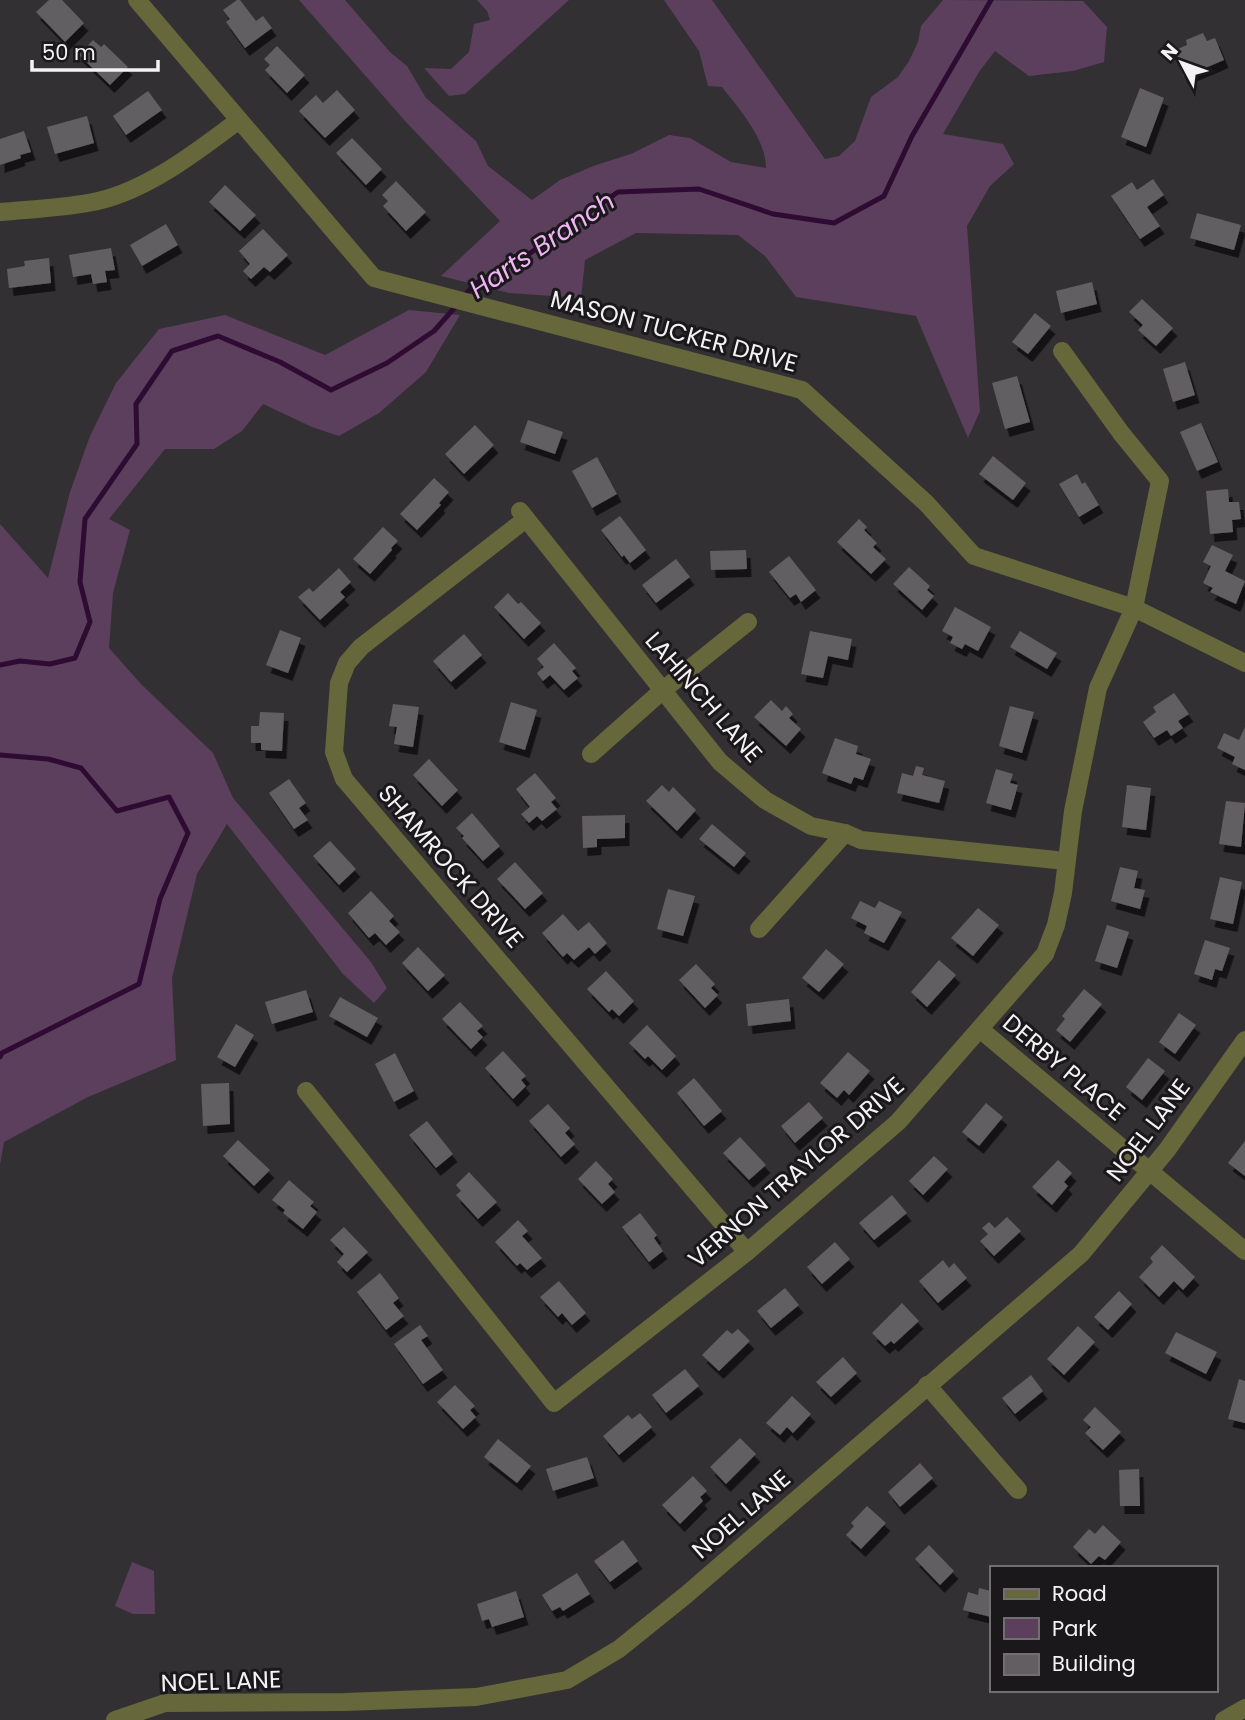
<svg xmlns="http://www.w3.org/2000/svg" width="1245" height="1720" font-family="Poppins,sans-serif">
<defs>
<filter id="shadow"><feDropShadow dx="4.5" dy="8" stdDeviation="0" flood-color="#0009"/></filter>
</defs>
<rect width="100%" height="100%" fill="#333033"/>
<g fill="#5b3f5d">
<path d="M 299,0 L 345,0 L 390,52 L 407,66 L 426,98 L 476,141 L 488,166 L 532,200 L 560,180 L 596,165 L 631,154 L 669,135 L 690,138 L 731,162 L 766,168 C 766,139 740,110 722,87 L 708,86 L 699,51 L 664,0 L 712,0 L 825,159 L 839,156 L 855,141 L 871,97 L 898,77 L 909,61 L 918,42 L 921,26 L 943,0 L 1083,1 L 1107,27 L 1104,62 L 1073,71 L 1029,76 L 995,51 L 979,72 L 943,134 L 1003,144 L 1014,164 L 990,186 L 967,226 L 980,411 L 968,438 L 916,316 L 796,297 L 765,256 L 738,235 L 636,233 L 585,260 L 581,298 L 509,293 L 441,276 L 500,221 L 406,122 Z"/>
<polygon points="477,0 569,0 465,94 449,96 424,68 451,69 469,52 474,24 490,20 487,11"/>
<polygon points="409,310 460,315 426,372 379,413 339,436 312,427 263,404 242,431 214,449 165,449 109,519 130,530 113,593 109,648 141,684 213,753 233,798 371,962 387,988 374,1003 343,974 227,824 197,874 172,978 176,1060 88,1097 4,1142 0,1165 0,524 48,578 70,492 90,436 116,383 159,329 225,315 325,355"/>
<polygon points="132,1562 154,1571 155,1614 133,1614 115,1606"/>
</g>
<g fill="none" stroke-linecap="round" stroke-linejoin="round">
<g stroke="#2f0b33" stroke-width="5">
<polyline points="463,297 476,283 526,256 618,192 699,189 773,214 834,223 884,196 912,136 991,0"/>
<polyline points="0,665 20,661 50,664 75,658 90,622 80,582 85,519 137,444 136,404 172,351 218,336 280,362 331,390 387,363 434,331 457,305"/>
<polyline points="0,755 48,759 81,768 117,811 169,797 188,833 160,899 139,984 2,1053 0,1057"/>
</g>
</g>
<g fill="#625e62" filter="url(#shadow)">
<polygon points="49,0 62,0 84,23 65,42 36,12"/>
<polygon points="237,0 240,0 256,21 263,16 272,28 245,48 226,22 230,19 223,10"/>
<polygon points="1203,33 1207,41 1215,38 1224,60 1184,77 1173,51 1187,45 1186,40"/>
<polygon points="93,40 101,47 104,44 128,67 110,85 79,55"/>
<polygon points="277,46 305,75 287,93 265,70 270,65 264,59"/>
<polygon points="1140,88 1164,98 1146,147 1121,137"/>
<polygon points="337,90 355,110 325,138 299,111 316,95 323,103"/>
<polygon points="148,91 162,110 126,135 113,116"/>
<polygon points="87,116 94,143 55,154 47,127"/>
<polygon points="24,131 31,152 20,155 21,158 0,165 0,139"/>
<polygon points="352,138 382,169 366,185 336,153"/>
<polygon points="1153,179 1164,195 1147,207 1160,226 1140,239 1111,196 1132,182 1137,190"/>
<polygon points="396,181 426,212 406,231 383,206 388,201 382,195"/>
<polygon points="225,185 256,215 240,231 209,202"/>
<polygon points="1197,213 1241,225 1234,250 1190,238"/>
<polygon points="166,224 178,245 142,266 130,245"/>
<polygon points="263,229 288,255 270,272 264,267 251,279 243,271 250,264 239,251"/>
<polygon points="111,248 115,270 105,271 107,282 93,284 91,274 73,277 69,255"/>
<polygon points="49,258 51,283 9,288 7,269 25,266 24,261"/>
<polygon points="1092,282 1097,304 1061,313 1056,291"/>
<polygon points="1142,299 1173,328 1156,346 1138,330 1143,325 1129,312"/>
<polygon points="1035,313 1051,326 1028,354 1012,342"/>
<polygon points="1185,362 1195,395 1173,402 1163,369"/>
<polygon points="1017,376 1030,422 1005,429 992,383"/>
<polygon points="528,420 563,432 555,454 520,442"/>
<polygon points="1201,423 1218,462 1197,471 1180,432"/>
<polygon points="475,425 494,445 464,474 445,454"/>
<polygon points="993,456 1026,483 1013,500 979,474"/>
<polygon points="597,457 617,494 592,508 572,471"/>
<polygon points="1077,474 1082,484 1085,482 1099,505 1079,517 1059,484"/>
<polygon points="434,478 449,492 439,503 441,505 417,530 400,514"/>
<polygon points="1228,489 1229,502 1239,502 1241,519 1232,520 1233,532 1210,534 1206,491"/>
<polygon points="620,516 646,550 630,563 624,555 622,557 601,530"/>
<polygon points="859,519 867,527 864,530 877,543 873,547 886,559 871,574 837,542"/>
<polygon points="383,527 398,541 391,548 392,550 370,574 353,559"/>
<polygon points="1212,545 1233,555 1225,571 1245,581 1236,604 1210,592 1213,588 1203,583 1211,566 1203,562"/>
<polygon points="746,550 747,569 711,570 710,551"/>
<polygon points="789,556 816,590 801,602 796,594 790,598 769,572"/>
<polygon points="676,559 690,577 656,603 642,585"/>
<polygon points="909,567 930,586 927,590 934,596 922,610 893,584"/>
<polygon points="339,568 351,582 340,592 345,597 320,620 298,597 309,588 313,592"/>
<polygon points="508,593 518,604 521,602 541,623 524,639 494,607"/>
<polygon points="955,607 991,627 978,651 965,644 962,649 950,643 953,637 942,631"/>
<polygon points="280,630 301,638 288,673 266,665"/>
<polygon points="810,631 852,639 848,660 828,656 823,678 801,674"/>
<polygon points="1020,631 1057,653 1047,669 1010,647"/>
<polygon points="464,634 482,655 451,682 433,661"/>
<polygon points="554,643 576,668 572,671 578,678 564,690 550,675 543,681 537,673 544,667 537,659"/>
<polygon points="1174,693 1189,714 1178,721 1183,728 1171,736 1167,730 1154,738 1143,722 1156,712 1153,707"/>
<polygon points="771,700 782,711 786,706 793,714 789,718 801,729 786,746 754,717"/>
<polygon points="511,702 537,710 525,750 499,742"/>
<polygon points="393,704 419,707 413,747 394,744 397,727 389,726"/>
<polygon points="1010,706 1034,712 1022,753 999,746"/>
<polygon points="260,712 284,713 282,751 261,750 261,743 251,743 251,726 259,726"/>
<polygon points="1245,727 1245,770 1232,764 1235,757 1217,748 1224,733 1239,740"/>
<polygon points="835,738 858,746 856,754 871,759 863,780 854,777 851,784 822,773"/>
<polygon points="429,759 458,790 442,806 413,775"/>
<polygon points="916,766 924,768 922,775 945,781 939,803 897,793 902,773 913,776"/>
<polygon points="996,769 1013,774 1010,783 1018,785 1011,810 986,803"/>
<polygon points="535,773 556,798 551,802 557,809 542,821 537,816 529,823 521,814 530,807 516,789"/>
<polygon points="289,779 306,803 299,808 308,820 294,829 269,793"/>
<polygon points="662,785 669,792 673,787 696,810 677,831 646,801"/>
<polygon points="1127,785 1151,788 1146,830 1122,827"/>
<polygon points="1226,801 1245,803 1241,847 1219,844"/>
<polygon points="472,813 500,846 483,861 462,838 464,836 456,828"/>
<polygon points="625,815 625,838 597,839 597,847 583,848 582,816"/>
<polygon points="712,824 746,853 734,867 699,839"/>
<polygon points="330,841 356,869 339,885 313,856"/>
<polygon points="515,862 543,893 525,909 497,879"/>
<polygon points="1120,867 1138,871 1134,888 1145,890 1140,909 1111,901"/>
<polygon points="1220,877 1242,882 1233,924 1210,919"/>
<polygon points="668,889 695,896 683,936 657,929"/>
<polygon points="371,891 394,916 389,921 400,932 386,945 375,933 369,938 348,913"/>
<polygon points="860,901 875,908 879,901 902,912 884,943 864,933 867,926 851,918"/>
<polygon points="978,908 999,925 973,956 951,938"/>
<polygon points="563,914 578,931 589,922 607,943 595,954 589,947 574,960 567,953 563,957 542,933"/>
<polygon points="1107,925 1129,932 1117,968 1095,961"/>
<polygon points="1205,940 1230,948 1222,971 1215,969 1212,980 1194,974"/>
<polygon points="418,947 445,975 428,991 402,963"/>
<polygon points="826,949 844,964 819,992 802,978"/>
<polygon points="939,960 956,975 927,1007 911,992"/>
<polygon points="696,964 715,984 711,988 718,995 705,1008 679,980"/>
<polygon points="606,971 634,1001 619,1016 612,1009 609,1012 587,989"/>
<polygon points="1084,989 1102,1004 1070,1042 1056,1030 1065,1019 1062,1016"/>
<polygon points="306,990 313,1012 272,1024 265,1002"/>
<polygon points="340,997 378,1018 367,1037 329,1016"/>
<polygon points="789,999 791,1021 748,1026 746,1004"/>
<polygon points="460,1002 483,1026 477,1031 483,1037 471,1049 442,1019"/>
<polygon points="1179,1013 1196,1025 1175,1054 1159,1042"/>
<polygon points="236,1024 254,1035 235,1067 217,1057"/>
<polygon points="647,1025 676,1056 662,1070 648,1056 645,1059 629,1043"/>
<polygon points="503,1051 526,1076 521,1080 526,1086 513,1099 485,1068"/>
<polygon points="848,1052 870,1071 849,1095 844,1090 837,1098 820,1083"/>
<polygon points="395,1053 414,1091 394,1102 375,1064"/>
<polygon points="1148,1058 1165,1071 1142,1100 1126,1087"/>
<polygon points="694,1078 722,1111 704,1126 677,1093"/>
<polygon points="229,1083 230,1124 203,1126 201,1084"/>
<polygon points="809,1102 823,1118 795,1143 781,1126"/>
<polygon points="986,1103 1003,1117 979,1146 962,1132"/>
<polygon points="548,1104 570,1128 565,1133 575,1144 561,1157 529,1121"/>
<polygon points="427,1121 453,1154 436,1168 409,1135"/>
<polygon points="740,1137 766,1165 749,1180 723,1153"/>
<polygon points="238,1140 270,1170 254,1186 223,1156"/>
<polygon points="1245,1141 1245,1176 1228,1163"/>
<polygon points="934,1156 948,1169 923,1195 909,1181"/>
<polygon points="1058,1160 1072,1173 1064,1182 1068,1186 1052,1205 1032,1187"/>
<polygon points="596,1161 613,1179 608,1184 615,1192 602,1204 578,1179"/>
<polygon points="469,1172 497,1202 478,1219 456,1195 461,1191 456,1185"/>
<polygon points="289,1180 314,1202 310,1206 317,1212 303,1229 283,1213 285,1210 272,1200"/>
<polygon points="892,1195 907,1213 874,1240 859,1223"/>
<polygon points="640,1213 657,1235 654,1238 663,1251 649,1262 622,1227"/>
<polygon points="1007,1217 1021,1231 994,1256 980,1241 988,1234 982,1228 989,1222 995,1228"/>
<polygon points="518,1220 528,1231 522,1236 542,1258 527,1270 520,1263 517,1266 495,1242"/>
<polygon points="344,1227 368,1252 347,1272 337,1262 344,1254 330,1240"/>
<polygon points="835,1242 850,1259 822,1284 807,1267"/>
<polygon points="1162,1245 1195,1277 1183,1290 1174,1281 1159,1297 1139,1277 1153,1262 1150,1258"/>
<polygon points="943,1260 949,1268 954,1263 967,1278 938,1303 919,1281"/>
<polygon points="380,1273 399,1298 393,1303 404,1316 386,1330 357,1292"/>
<polygon points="559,1281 586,1313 572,1325 562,1313 558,1317 540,1297"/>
<polygon points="785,1288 799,1305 771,1328 757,1311"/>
<polygon points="1119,1291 1132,1304 1108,1330 1094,1317"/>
<polygon points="902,1303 919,1321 894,1344 891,1341 885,1346 872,1333"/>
<polygon points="420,1325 428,1336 421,1340 443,1370 423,1384 394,1344"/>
<polygon points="1078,1326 1095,1342 1064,1375 1047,1359"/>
<polygon points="738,1329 750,1341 719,1371 702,1355 727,1330 732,1334"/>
<polygon points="1176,1332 1217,1352 1206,1374 1165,1353"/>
<polygon points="843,1357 857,1373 831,1397 816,1382"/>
<polygon points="685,1369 699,1386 666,1413 652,1395"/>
<polygon points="1031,1375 1043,1391 1015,1414 1002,1398"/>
<polygon points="1239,1379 1245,1381 1245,1423 1228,1419"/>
<polygon points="455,1385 475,1406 470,1410 476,1417 463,1429 437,1402"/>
<polygon points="792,1396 811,1414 793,1433 787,1427 780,1435 766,1423"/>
<polygon points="1095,1407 1121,1432 1103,1450 1085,1433 1091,1427 1083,1420"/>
<polygon points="640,1413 652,1427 619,1455 603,1436 628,1415 632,1419"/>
<polygon points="740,1438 756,1454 726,1484 710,1467"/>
<polygon points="498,1439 531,1466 517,1483 484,1457"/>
<polygon points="587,1457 594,1478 553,1491 546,1469"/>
<polygon points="920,1463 933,1478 900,1507 888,1492"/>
<polygon points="1139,1469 1140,1506 1120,1506 1119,1470"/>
<polygon points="693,1476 707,1491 700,1497 703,1501 680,1524 662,1505"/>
<polygon points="867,1506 886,1523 861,1549 846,1535 854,1526 851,1523"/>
<polygon points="1103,1525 1121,1542 1105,1560 1099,1556 1091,1564 1073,1547 1089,1529 1095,1534"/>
<polygon points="623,1540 638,1561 610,1582 594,1561"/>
<polygon points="929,1545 954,1571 940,1585 915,1559"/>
<polygon points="577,1573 590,1594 563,1611 560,1607 552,1611 542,1595"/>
<polygon points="979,1588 991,1591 991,1617 963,1610 968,1592 978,1595"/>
<polygon points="516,1591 524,1617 492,1627 489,1619 482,1621 477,1604"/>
</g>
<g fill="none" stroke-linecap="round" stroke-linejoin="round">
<g stroke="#66673a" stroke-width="18">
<polyline points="137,0 374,278 802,390 927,504 974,556 1134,608 1245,663"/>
<path d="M 0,212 C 32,209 67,208 98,201 C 149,189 198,151 239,120"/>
<polyline points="520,511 720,762 765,800 811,826 845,833 861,840 1066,861"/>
<polyline points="526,519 361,647 347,663 339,683 334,752 344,779 747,1252"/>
<polyline points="591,754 663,690 748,622"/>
<polyline points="759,929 845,833"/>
<polyline points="981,1030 1245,1251"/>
<polyline points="306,1091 554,1403 747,1252 898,1122 1045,954 1056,925 1063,893 1073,811 1098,688 1134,608 1160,481 1121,433 1062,351"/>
<polyline points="927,1385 1018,1490"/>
<polyline points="115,1720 165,1703 345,1702 476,1697 567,1680 619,1649 686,1595 1081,1254 1167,1150 1245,1040"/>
<polyline points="1224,1720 1245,1708"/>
</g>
</g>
<g text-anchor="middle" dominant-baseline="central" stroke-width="6" stroke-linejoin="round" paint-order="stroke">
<g font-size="24" fill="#f5f2f5" stroke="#1a181a">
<text transform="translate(674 331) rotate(15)">MASON TUCKER DRIVE</text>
<text transform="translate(704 697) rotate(49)">LAHINCH LANE</text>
<text transform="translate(451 866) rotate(49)">SHAMROCK DRIVE</text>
<text transform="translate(1064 1067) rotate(40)">DERBY PLACE</text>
<text transform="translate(1148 1130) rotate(-53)">NOEL LANE</text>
<text transform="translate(796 1172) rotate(-41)">VERNON TRAYLOR DRIVE</text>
<text transform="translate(741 1514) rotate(-41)">NOEL LANE</text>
<text transform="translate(221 1681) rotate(-2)">NOEL LANE</text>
</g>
<g font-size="26" font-style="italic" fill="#f2b4f8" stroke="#1a181a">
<text transform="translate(542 245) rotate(-34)">Harts Branch</text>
</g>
</g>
<rect x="990" y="1566" width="228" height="126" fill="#1a181a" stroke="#726f72" stroke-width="2"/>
<rect x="1004" y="1589" width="35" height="10" fill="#66673a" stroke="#726f72" stroke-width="2"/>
<text x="1052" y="1601" font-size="21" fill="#f5f2f5">Road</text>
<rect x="1004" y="1618" width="35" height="21" fill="#5b3f5d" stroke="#726f72" stroke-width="2"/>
<text x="1052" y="1636" font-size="21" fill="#f5f2f5">Park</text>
<rect x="1004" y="1654" width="35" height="21" fill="#625e62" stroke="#726f72" stroke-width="2"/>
<text x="1052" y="1671" font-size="21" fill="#f5f2f5">Building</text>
<g transform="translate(1182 63) rotate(311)" stroke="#1a181a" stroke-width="5" paint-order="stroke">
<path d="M0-5L12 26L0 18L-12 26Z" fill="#f5f2f5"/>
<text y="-10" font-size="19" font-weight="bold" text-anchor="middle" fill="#f5f2f5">N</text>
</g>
<path d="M32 60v10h126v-10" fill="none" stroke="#f5f2f5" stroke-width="3.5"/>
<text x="42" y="60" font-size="21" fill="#f5f2f5" stroke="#1a181a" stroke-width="5" paint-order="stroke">50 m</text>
</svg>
